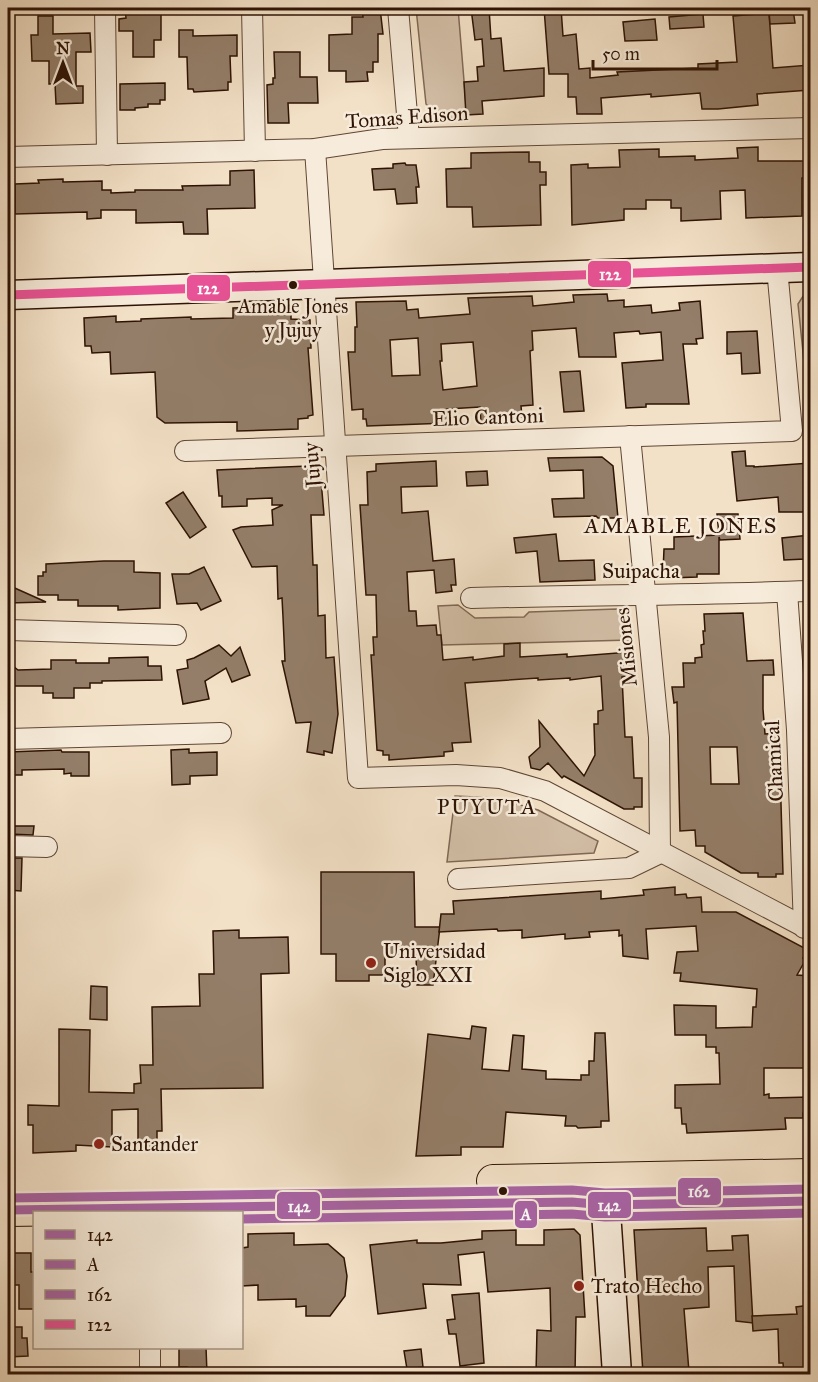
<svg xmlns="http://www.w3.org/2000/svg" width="818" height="1382" font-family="'IM FELL Great Primer',serif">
<rect width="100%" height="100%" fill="#f3e1c7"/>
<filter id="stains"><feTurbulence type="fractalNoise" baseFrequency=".00333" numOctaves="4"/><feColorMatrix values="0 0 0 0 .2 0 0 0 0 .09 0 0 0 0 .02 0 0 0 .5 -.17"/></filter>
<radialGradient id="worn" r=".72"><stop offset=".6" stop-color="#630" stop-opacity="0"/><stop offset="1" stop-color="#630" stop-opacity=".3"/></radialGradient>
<g fill="#d2bea6" stroke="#806855" stroke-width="1.5">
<polygon points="416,8 458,8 467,117 439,118 426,104"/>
<polygon points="809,287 810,287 810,419 798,304"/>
<polygon points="458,605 475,618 524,617 529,612 617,609 628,616 630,640 442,645 438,606"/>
<polygon points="455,796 496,798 538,810 598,841 594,853 447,862"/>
</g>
<g fill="#947e69" stroke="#2e1304" stroke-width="1.5" fill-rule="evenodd">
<polygon points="125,8 161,8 161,40 154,40 154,57 133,57 133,31 119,31 119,19 126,18"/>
<polygon points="362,8 380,8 383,34 378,34 378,62 373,62 373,72 367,72 368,81 346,82 346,71 329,71 329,35 352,34 352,17 363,17"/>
<polygon points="471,8 489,8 491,39 501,38 504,71 544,68 544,96 482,101 483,114 466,115 464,82 478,81 477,67 484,66 482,39 475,40"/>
<polygon points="544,8 561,8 563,36 576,34 579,69 590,68 590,78 618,75 617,72 698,68 698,64 737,62 733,16 769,13 773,68 810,65 810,90 757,94 758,105 718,109 702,109 700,93 651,97 651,94 601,98 602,114 577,114 576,97 568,97 568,74 549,74"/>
<polygon points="793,9 795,23 770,24 769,11"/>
<polygon points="703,14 704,27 670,29 669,17"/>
<polygon points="38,16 53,16 53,34 90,33 91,52 76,52 76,86 83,86 83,103 56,104 55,84 49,84 49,61 32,61 31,35 38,35"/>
<polygon points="655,19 657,40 625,41 623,22"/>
<polygon points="179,30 193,30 193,36 237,35 237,56 230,56 231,82 228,82 228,90 194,92 193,89 188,89 187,57 179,57"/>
<polygon points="274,52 300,52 300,77 317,77 318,103 288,103 289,123 268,123 267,85 273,84 273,78 275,78"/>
<polygon points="165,83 165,100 160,100 160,104 148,104 148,107 135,108 135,110 120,110 120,84"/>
<polygon points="758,147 758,161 810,161 810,178 802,178 802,216 746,218 745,190 720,191 721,219 681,221 681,208 671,208 671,200 646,200 646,209 624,209 624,220 572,225 571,165 588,164 588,168 620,167 619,150 659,149 659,157 695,156 695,160 738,158 737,148"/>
<polygon points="529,152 529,162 540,162 540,172 546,172 546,185 540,185 541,225 473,227 472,207 447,207 446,169 471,168 471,153"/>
<polygon points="405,163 406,165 416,165 419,187 416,187 417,203 397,204 395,189 374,190 372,169 393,168 393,164"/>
<polygon points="254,170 255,208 207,209 208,234 184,234 183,222 136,223 136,210 101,210 101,218 87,219 87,212 15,214 15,184 39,183 38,180 63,179 63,182 102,181 102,190 111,190 111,193 135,192 135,190 183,190 182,186 230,185 230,171"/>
<path d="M 607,294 L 608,301 L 624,300 L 624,307 L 651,305 L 652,313 L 680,310 L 679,303 L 700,301 L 703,338 L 696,339 L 697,344 L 683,344 L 689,404 L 646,404 L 646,407 L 626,408 L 622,363 L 663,360 L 661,332 L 640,334 L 639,331 L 614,333 L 616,357 L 579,357 L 576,328 L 532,331 L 533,350 L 530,351 L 533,405 L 521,406 L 522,417 L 498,418 L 498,422 L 481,423 L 480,407 L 447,409 L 448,423 L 367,426 L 366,419 L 363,419 L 363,409 L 352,410 L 348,352 L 355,352 L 355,327 L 357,327 L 356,302 L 406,301 L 407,310 L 418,309 L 419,318 L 470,314 L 468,298 L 532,296 L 533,306 L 574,302 L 573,295 ZM 418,338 L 420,375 L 392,376 L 390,340 ZM 473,342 L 477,386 L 443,390 L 440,361 L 442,361 L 441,344 Z"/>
<polygon points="291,306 291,319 310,320 311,348 308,348 313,415 308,416 308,418 298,419 298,429 237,431 237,422 165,423 157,417 155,372 111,374 110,352 92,353 91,346 85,346 84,318 116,316 116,322 141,321 141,319 191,317 191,319 233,318 233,308"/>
<polygon points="757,331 760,373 742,374 741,353 727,354 727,332"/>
<polygon points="580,371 584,411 564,412 560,372"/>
<polygon points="745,451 746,466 754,466 754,467 810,463 810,512 779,512 778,497 737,501 732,452"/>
<polygon points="602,457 613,466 618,518 598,518 596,516 554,517 552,499 584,498 583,470 550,471 548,458"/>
<polygon points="436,461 437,486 401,487 402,513 428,511 433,561 454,559 456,585 451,585 452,591 436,593 434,570 407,572 409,611 416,611 417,626 436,625 437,635 441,635 443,660 473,657 473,660 504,656 504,644 520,643 520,657 567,654 567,657 630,652 633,676 622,677 625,737 632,737 634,778 642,778 642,807 634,807 634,809 624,809 564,776 562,778 548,763 540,770 531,768 529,757 540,747 539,721 584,776 595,755 594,724 598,724 598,711 603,710 601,676 570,680 570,678 538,680 538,678 465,683 471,742 452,743 453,751 444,752 444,756 389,760 389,755 383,755 383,751 377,750 371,655 374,655 373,637 377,637 376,595 366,595 360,505 368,505 367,472 376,471 376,464"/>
<polygon points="308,466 308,471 311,471 311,481 321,480 324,515 311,515 313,565 317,565 318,616 325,615 326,658 334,657 338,714 332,753 324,751 324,755 307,752 311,722 296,723 282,661 285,661 283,617 282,598 278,599 277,566 252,567 233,530 241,527 273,525 272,510 283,505 272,505 272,498 247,499 247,506 222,507 222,496 219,496 217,470"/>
<polygon points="487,471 488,485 467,486 466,472"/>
<polygon points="183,492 206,527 190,538 166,503"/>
<polygon points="717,514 738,514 740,539 720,540 719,537 719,574 697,574 697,577 670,578 663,572 664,549 674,549 674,537 719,535"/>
<polygon points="556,534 559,561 594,560 595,580 540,582 537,551 516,553 514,538"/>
<polygon points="810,535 810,555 805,555 805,559 784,560 782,538"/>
<polygon points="104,561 134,561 134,572 160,573 160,608 118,610 118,606 78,606 78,600 58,600 58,595 38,595 38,576 43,576 43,572 46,572 46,564"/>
<polygon points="204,567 221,601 201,610 197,603 177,604 172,574 189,574"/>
<polygon points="8,585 46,602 8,603"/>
<path d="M 743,613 L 747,661 L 773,660 L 774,675 L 763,675 L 763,709 L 765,734 L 779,733 L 783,874 L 776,874 L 776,877 L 758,877 L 758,873 L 741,873 L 705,852 L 705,846 L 696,846 L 695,830 L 680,831 L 677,702 L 674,703 L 672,687 L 684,687 L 683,663 L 695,663 L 695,658 L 702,657 L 701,645 L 704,644 L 703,631 L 705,631 L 704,614 ZM 710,747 L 737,747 L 739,784 L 711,784 Z"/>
<polygon points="219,645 231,656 240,647 250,675 232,682 226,668 205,681 209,699 183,704 177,670 188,668 187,660 194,658"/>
<polygon points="148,657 148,666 161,666 162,680 102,681 102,683 90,683 90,688 74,688 74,698 53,698 53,693 43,693 43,686 8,686 8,662 18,670 51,669 51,660 76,660 76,663 109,663 109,658"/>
<polygon points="189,749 189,753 217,752 217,775 190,776 190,784 172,785 171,750"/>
<polygon points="61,750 62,752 89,752 89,776 71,776 71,773 64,774 64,769 22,770 22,775 8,775 8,752"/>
<polygon points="8,826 34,826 33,835 8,834"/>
<polygon points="8,858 22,858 21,891 8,890"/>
<polygon points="321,872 414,872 415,927 440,927 433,985 417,985 416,954 385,955 385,975 369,975 369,981 336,981 336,954 321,954"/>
<polygon points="675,887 675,895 686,894 687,898 701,897 702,912 736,912 808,950 803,958 806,959 797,975 810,976 810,1068 764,1068 764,1095 769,1094 769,1098 810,1097 810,1113 803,1113 803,1118 785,1118 786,1129 687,1133 686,1124 682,1124 681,1108 675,1108 675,1085 720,1084 719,1053 716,1053 716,1047 706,1047 706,1035 675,1035 674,1005 716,1006 716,1028 752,1027 753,1007 756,1007 757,989 680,981 681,973 674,973 677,952 698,951 696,926 646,929 648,959 623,956 622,935 619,936 619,930 589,932 590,937 565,939 565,934 522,938 522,930 498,931 497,929 439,932 441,914 454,914 453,901 601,891 601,899 644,895 643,890"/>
<polygon points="239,930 239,938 288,937 289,973 261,974 263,1088 161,1089 162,1131 157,1131 157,1146 138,1147 138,1109 112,1110 112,1147 76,1145 76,1151 33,1153 33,1125 28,1125 28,1105 59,1106 59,1029 90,1030 89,1092 134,1093 134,1084 141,1083 140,1065 153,1065 152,1007 200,1006 199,974 214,974 213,931"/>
<polygon points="91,986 107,987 107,1020 90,1019"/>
<polygon points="472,1026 486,1028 482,1069 509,1071 513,1035 524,1036 522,1069 546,1071 546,1079 581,1080 581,1075 589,1075 589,1061 594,1061 595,1033 605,1033 609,1121 601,1121 601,1127 578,1128 576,1126 565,1126 566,1116 506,1112 503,1147 461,1147 461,1155 416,1156 428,1034 470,1039"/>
<polygon points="706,1228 707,1251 733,1250 732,1236 748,1235 753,1323 736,1321 734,1266 708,1267 709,1307 684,1309 689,1372 643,1374 634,1230"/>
<polygon points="574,1229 580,1235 585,1317 576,1317 575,1374 536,1374 537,1330 551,1331 550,1288 488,1292 484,1252 458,1255 461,1285 423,1284 426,1308 378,1314 370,1245 417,1240 417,1243 441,1243 482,1239 482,1231 516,1230 516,1245 544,1245 544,1230"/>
<polygon points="294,1233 294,1245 328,1244 344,1258 347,1276 345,1296 330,1316 306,1316 306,1306 296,1307 296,1299 258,1300 258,1285 242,1286 242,1248 248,1247 248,1234"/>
<polygon points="8,1253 31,1253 31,1272 34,1272 34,1309 19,1309 19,1285 10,1285"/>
<polygon points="479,1293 484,1363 460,1366 456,1334 449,1334 447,1320 455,1319 452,1295"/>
<polygon points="810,1305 810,1374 784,1374 783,1363 779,1363 778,1329 753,1331 752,1316 797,1314 796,1307"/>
<polygon points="8,1327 22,1327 22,1338 27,1338 28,1356 8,1357"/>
<polygon points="179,1347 206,1347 207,1374 187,1374 187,1367 179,1367"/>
<polygon points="421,1349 423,1367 407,1369 404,1351"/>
</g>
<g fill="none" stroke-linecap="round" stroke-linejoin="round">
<g stroke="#5f4635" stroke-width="22">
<g id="street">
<polyline points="105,8 107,155"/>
<polyline points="252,8 255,151"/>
<polyline points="398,8 409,138"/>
<polyline points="315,149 358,778 456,775 500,778 545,791 810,930"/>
<polyline points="8,157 315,149 382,139 810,128"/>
<polyline points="185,451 792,431 777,268"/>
<polyline points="787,592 797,730 804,928"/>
<path d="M 471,598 C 584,595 697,595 810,591"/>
<polyline points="8,630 176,635"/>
<polyline points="8,739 221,733"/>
<polyline points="8,846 47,847"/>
<polyline points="458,879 629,868 660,853 659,737 630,436"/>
<polyline points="150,1374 150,1348"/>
</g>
</g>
<g stroke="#2e1304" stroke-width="31">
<g id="secondary">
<polyline points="8,295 810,267"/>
<polyline points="604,1182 617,1374"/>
</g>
</g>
<g stroke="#2e1304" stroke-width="34">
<g id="primary">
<polyline points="493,1181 810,1175"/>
<polyline points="8,1210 572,1202 605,1205 810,1201"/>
</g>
</g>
<use href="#street" stroke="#f7ecdb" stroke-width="20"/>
<use href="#secondary" stroke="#f7ecdb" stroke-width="28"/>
<use href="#primary" stroke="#f3e1c7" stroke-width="32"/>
<g stroke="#f7ecdb" stroke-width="14">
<polyline id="bus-1" points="8,1210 572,1202 605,1205 810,1201"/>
</g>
<g stroke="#f7ecdb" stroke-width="14">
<polyline id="bus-2" points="242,1219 572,1214 605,1217 810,1213"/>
</g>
<g stroke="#f7ecdb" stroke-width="14">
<polyline id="bus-3" points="8,1198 572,1190 605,1193 810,1189"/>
</g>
<g stroke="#f7ecdb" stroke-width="14">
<polyline id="bus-4" points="8,295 810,267"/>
</g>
<use href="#bus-1" stroke="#a863a4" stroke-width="9"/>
<use href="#bus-2" stroke="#a863a5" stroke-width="9"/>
<use href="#bus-3" stroke="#a863a4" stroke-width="9"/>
<use href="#bus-4" stroke="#e95297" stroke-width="9"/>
</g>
<g fill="#2e1304" stroke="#f7ecdb" stroke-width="2">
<circle cx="293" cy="285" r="5"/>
<circle cx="503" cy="1191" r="5"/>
</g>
<g fill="#8f2418" stroke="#f7ecdb" stroke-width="2">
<circle cx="371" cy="963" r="6"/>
<circle cx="99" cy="1144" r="6"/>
<circle cx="579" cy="1286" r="6"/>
</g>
<g text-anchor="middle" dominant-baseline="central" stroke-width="5" stroke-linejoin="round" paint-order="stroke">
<g font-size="20" fill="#2e1304" stroke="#f7ecdb">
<text x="293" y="306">Amable Jones<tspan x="293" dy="24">y Jujuy</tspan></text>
</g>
<g font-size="21" fill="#2e1304" stroke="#f7ecdb">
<text transform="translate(407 117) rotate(-4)">Tomas Edison</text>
<text transform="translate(488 417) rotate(-2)">Elio Cantoni</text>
<text transform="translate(312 465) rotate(-94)">Jujuy</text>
<text x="641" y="571">Suipacha</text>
<text transform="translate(626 647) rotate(-96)">Misiones</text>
<text transform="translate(774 761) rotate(-93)">Chamical</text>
</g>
<g font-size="21" fill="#2e1304" stroke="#f7ecdb" text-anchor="start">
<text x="383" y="951">Universidad<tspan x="383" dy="24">Siglo XXI</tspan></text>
<text x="111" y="1144">Santander</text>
<text x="591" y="1286">Trato Hecho</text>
</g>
<g font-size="22" letter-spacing="1.5" fill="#2e1304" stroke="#f7ecdb">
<text x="681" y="525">AMABLE JONES</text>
<text x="487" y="806">PUYUTA</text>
</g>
</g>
<g stroke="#f7ecdb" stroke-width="2">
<rect x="587" y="260" width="45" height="28" rx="6" fill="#e95297"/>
<rect x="186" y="274" width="45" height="28" rx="6" fill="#e95297"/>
<rect x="677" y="1177" width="45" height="29" rx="6" fill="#a863a4"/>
<rect x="587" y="1191" width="45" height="28" rx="6" fill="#a863a4"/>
<rect x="276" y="1191" width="45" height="29" rx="6" fill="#a863a4"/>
<rect x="514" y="1200" width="24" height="29" rx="6" fill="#a863a5"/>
</g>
<g font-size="16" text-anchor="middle" font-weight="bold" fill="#fff">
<text x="610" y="280">122</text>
<text x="208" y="294">122</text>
<text x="699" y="1197">162</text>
<text x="609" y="1211">142</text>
<text x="299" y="1212">142</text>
<text x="526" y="1220">A</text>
</g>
<rect width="818" height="1382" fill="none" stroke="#f3e1c7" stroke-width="30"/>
<rect x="9" y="9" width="800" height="1364" fill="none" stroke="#2e1304" stroke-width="3"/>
<rect x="15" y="15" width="788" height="1352" fill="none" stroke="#2e1304" stroke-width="1.5"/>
<rect x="33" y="1211" width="210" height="138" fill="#f7ecdb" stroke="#a79585" stroke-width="1.5"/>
<rect x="45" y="1230" width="30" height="9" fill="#a863a4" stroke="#a79585" stroke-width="1.5"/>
<text x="87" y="1241" font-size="18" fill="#2e1304">142</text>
<rect x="45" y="1260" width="30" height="9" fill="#a863a5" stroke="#a79585" stroke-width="1.5"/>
<text x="87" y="1271" font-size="18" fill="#2e1304">A</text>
<rect x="45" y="1290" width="30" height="9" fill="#a863a4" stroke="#a79585" stroke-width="1.5"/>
<text x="87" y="1301" font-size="18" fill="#2e1304">162</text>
<rect x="45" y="1320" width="30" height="9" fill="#e95297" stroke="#a79585" stroke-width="1.5"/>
<text x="87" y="1331" font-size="18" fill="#2e1304">122</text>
<g transform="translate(63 63)" stroke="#f7ecdb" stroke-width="4.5" paint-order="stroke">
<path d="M0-4.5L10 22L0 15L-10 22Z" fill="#2e1304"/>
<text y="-9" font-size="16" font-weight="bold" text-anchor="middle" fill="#2e1304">N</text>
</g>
<path d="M593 60v9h124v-9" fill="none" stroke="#2e1304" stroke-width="3"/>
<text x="602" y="60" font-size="18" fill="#2e1304" stroke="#f7ecdb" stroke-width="4.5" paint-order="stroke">50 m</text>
<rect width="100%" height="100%" filter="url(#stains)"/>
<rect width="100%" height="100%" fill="url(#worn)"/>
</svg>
